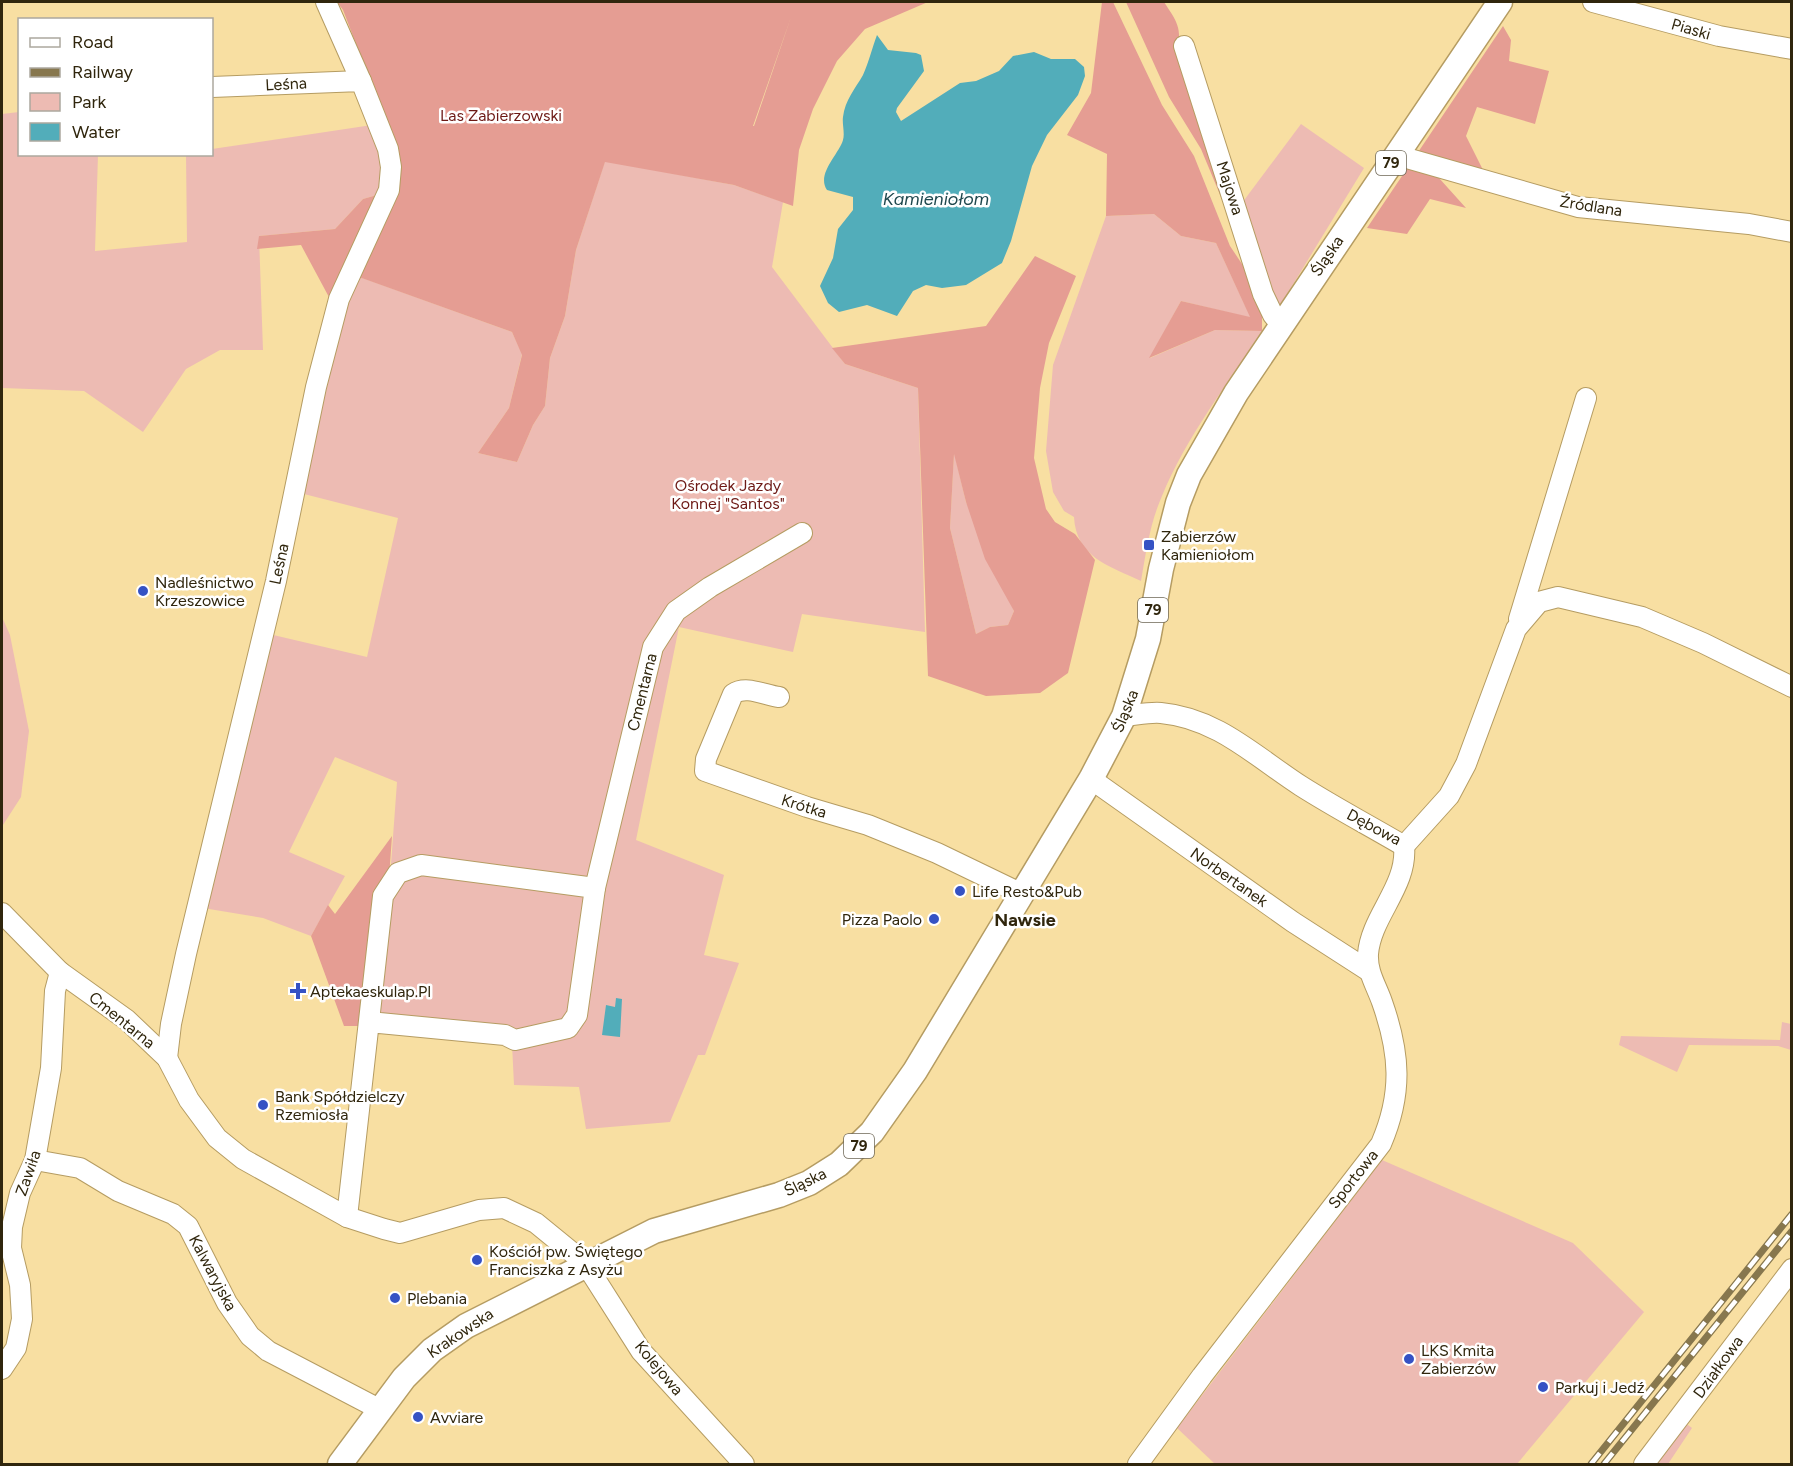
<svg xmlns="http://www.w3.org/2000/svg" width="1793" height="1466" font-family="Figtree,sans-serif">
<rect width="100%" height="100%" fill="#f8dfa2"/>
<g fill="#edbbb3">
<polygon points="19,112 20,154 98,155 95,251 187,242 186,155 212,154 212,149 372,125 385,164 384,193 363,199 335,229 259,236 263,350 220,350 186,369 143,432 84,391 2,388 2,114"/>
<polygon points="1301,124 1364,168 1278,309 1242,203"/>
<polygon points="605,161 734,185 783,202 772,267 845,364 918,388 925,632 802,614 793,652 679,627 636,840 724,875 704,955 739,963 705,1055 698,1055 670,1122 586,1129 579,1087 514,1085 512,1044 380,1015 397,782 335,757 289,852 345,876 311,936 263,918 203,908 269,634 367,657 398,518 304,494 336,333 357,276 512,332 522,354 509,408 478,453 517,462 533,425 545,406 550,358 565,316 576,250"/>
<path d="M 1154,214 L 1181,236 L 1216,243 L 1251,318 L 1181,301 L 1150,358 L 1215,330 L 1262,331 C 1228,384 1186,437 1162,496 C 1150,523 1146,552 1141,581 C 1109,566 1076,557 1074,517 L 1064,511 L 1053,492 L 1046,451 L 1053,365 L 1106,216 Z"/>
<polygon points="954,452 966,502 1014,611 1008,625 990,627 976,634 950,528"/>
<polygon points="2,617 10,635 29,731 21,797 3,825"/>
<polygon points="1782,1022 1791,1024 1791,1050 1778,1046 1689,1045 1677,1072 1619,1045 1621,1036 1780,1040"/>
<polygon points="1382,1160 1573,1243 1644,1312 1517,1464 1215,1464 1177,1428"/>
<polygon points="1684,1422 1692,1428 1668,1464 1651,1464"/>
</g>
<g fill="#e59d93" fill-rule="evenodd">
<path d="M 337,2 L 928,2 L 865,29 L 837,61 L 813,109 L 799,150 L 793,206 L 734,185 L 605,162 L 576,250 L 565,316 L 550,358 L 545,406 L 533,425 L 517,462 L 478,453 L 509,408 L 522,355 L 512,332 L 345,272 L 330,299 L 301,245 L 257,249 L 259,236 L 335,229 L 363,199 L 384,193 L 386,122 L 343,10 ZM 791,17 L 754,126 L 753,126 Z"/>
<polygon points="1102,2 1113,2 1162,105 1194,156 1230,246 1248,273 1262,304 1262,331 1215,330 1149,358 1181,301 1250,317 1216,243 1181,236 1154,214 1106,216 1107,154 1067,135 1091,93"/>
<path d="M 1126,2 L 1164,2 C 1175,19 1182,26 1178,48 L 1243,250 L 1201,149 L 1169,97 Z"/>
<polygon points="1503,26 1511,40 1509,61 1549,71 1535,124 1477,107 1466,136 1484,172 1447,161 1439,178 1466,208 1430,199 1407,234 1367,228"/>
<path d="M 1035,256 L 1076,276 L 1049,343 L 1040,388 L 1034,458 L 1046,509 L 1055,522 L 1075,534 L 1095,560 L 1068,673 L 1040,693 L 986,696 L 928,676 L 918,388 L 845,364 L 832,348 L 986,326 ZM 954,454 L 966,502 L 985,559 L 1014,611 L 1008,625 L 990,627 L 976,634 L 950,528 Z"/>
<polygon points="392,836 389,878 363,1026 344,1026 311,936 328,905 335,914"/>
</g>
<g fill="#52adba">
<path d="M 877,35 L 888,50 L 916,53 L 921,55 L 924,71 L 897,108 L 896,112 L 901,121 L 960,83 L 976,81 L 999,71 L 1013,56 L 1034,52 L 1051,59 L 1075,59 L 1084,67 L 1085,76 L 1078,95 L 1047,135 L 1032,166 L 1011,241 L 1002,263 L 966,285 L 942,288 L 926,285 L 913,291 L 897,316 L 867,305 L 839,312 L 828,303 L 820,286 L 833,258 L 838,229 L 853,210 L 853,197 L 827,190 C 816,174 839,154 843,140 C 845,133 842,124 843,117 C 845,100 855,89 863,75 C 869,62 872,48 877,35 Z"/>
<polygon points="616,998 622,999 620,1037 602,1035 606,1005 615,1007"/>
</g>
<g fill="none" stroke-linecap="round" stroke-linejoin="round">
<g stroke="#b59c62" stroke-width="22">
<g id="minor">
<polyline points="326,2 361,81"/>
<polyline points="1593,2 1719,36 1792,49"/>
<polyline points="1184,46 1263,294 1273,315 1282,326"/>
<polyline points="1396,155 1578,207 1749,224 1792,232"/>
<polyline points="1519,619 1586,398"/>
<path d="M 779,697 C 764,695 746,685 733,694 L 706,759 L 705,771 L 807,807 L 868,825 L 937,853 L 1022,894"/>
<path d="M 1124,716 C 1136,715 1149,712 1161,713 C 1217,718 1256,757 1301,786 C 1334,807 1370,826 1404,846"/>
<polyline points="1091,779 1293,922 1369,971"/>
<polyline points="1404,846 1449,796 1466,764 1516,629 1539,602 1558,597 1642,617 1703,643 1792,687"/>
<polyline points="595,888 653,647 676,611 710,587 802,533"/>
<polyline points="2,913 60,972 127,1020 167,1058 189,1100 217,1138 243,1159 347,1217 384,1229 400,1233 479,1210 504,1208 536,1223 585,1263 641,1351 744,1464"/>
<polyline points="167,1058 171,1024 186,954 276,581 316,387 339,299 389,190 391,167 388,149 361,81 212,87"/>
<polyline points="35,1160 80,1168 118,1191 173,1214 188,1226 227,1303 250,1336 268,1351 379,1409"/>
<polyline points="347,1217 383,896 398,873 421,865 595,888 577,1015 568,1028 515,1040 505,1035 369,1022"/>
<polyline points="2,1369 16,1348 22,1319 20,1285 11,1248 12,1227 20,1193 35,1160 51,1068 55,991 60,972"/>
<path d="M 1138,1464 L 1202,1376 L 1381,1144 C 1403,1093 1400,1053 1382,1002 C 1376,985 1367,972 1368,954 C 1371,916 1408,886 1404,846"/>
<polyline points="1644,1464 1792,1269"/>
</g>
</g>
<g stroke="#b59c62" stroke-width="27">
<polyline id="major" points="340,1464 404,1378 432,1350 466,1326 654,1231 779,1195 809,1183 839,1164 872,1132 915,1071 1091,779 1124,716 1148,639 1161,569 1178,503 1189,475 1236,393 1500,2"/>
</g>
<use href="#minor" stroke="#fff" stroke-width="20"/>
<use href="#major" stroke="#fff" stroke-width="24"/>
<g stroke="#87774e" stroke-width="7">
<g id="rail">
<polyline points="1591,1464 1792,1214"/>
<polyline points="1604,1464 1792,1231"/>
</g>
</g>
<use href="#rail" stroke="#fff" stroke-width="4.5" stroke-dasharray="14" stroke-linecap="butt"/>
</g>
<g fill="#3552c4" stroke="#fff" stroke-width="2">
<rect x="1143" y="539" width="12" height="12" rx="3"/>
<circle cx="143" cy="591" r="6"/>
<circle cx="960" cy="891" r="6"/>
<circle cx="934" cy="919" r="6"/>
<path d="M295 982h6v6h6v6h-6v6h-6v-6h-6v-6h6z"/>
<circle cx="263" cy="1105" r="6"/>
<circle cx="477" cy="1260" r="6"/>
<circle cx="395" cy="1298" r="6"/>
<circle cx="1409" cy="1359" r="6"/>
<circle cx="1543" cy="1387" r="6"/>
<circle cx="418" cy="1417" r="6"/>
</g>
<g text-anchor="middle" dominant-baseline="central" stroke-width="5" stroke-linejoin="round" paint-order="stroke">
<g fill="#fff" stroke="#6e6756" stroke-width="1.5">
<rect x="1376" y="151" width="30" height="24" rx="4.5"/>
<rect x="1138" y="598" width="30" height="24" rx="4.5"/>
<rect x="844" y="1134" width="30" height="24" rx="4.5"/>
</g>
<g font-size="15" font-weight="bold" fill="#30260d">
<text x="1391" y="163">79</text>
<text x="1153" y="610">79</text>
<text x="859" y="1146">79</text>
</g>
<g font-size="16" fill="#30260d" stroke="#fff">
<text transform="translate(1691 29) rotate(16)">Piaski</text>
<text transform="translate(286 84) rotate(-3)">Leśna</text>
<text transform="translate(1230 188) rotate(72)">Majowa</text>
<text transform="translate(1591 206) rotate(9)">Źródlana</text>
<text transform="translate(1327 256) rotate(-56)">Śląska</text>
<text transform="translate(279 564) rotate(-78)">Leśna</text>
<text transform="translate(642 692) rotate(-76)">Cmentarna</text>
<text transform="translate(1125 711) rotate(-68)">Śląska</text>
<text transform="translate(804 806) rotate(17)">Krótka</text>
<text transform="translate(1374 827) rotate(28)">Dębowa</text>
<text transform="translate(1229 877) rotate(35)">Norbertanek</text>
<text transform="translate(122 1020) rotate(39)">Cmentarna</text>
<text transform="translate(28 1173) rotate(-71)">Zawiła</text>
<text transform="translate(1353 1179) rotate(-52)">Sportowa</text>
<text transform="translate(805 1182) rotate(-26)">Śląska</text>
<text transform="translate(213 1273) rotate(62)">Kalwaryjska</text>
<text transform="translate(460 1333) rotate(-34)">Krakowska</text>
<text transform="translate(1718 1367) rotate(-54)">Działkowa</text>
<text transform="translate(659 1368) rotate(50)">Kolejowa</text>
</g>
<g font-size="16" fill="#6d1915" stroke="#fff">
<text x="501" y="115">Las Zabierzowski</text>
<text x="728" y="485">Ośrodek Jazdy<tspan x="728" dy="18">Konnej "Santos"</tspan></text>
</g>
<g font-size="16" fill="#30260d" stroke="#fff" text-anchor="start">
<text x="1161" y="536">Zabierzów<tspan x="1161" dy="18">Kamieniołom</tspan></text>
<text x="155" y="582">Nadleśnictwo<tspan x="155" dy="18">Krzeszowice</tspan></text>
<text x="972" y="891">Life Resto&amp;Pub</text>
<text x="922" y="919" text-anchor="end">Pizza Paolo</text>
<text x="310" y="991">Aptekaeskulap.Pl</text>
<text x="275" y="1096">Bank Spółdzielczy<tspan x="275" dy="18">Rzemiosła</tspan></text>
<text x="489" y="1251">Kościół pw. Świętego<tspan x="489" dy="18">Franciszka z Asyżu</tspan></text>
<text x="407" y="1298">Plebania</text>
<text x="1421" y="1350">LKS Kmita<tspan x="1421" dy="18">Zabierzów</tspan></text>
<text x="1555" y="1387">Parkuj i Jedź</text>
<text x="430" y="1417">Avviare</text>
</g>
<g font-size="18" font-style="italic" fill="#1f484e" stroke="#fff">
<text x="936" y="199">Kamieniołom</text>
</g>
<g font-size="18" font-weight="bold" fill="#30260d" stroke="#fff">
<text x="1025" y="920">Nawsie</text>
</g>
</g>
<rect width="1793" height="1466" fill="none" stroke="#30260d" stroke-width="6"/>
<rect x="18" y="18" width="195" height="138" fill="#ffffff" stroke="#aca89e" stroke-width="1.5"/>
<rect x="30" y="38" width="30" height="9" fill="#ffffff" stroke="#aca89e" stroke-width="1.5"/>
<text x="72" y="48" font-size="18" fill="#30260d">Road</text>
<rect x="30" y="68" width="30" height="9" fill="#87774e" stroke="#aca89e" stroke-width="1.5"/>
<text x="72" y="78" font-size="18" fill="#30260d">Railway</text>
<rect x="30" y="93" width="30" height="18" fill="#edbbb3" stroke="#aca89e" stroke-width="1.5"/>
<text x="72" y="108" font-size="18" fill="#30260d">Park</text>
<rect x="30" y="123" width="30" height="18" fill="#52adba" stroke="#aca89e" stroke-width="1.5"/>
<text x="72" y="138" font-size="18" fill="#30260d">Water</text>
</svg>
